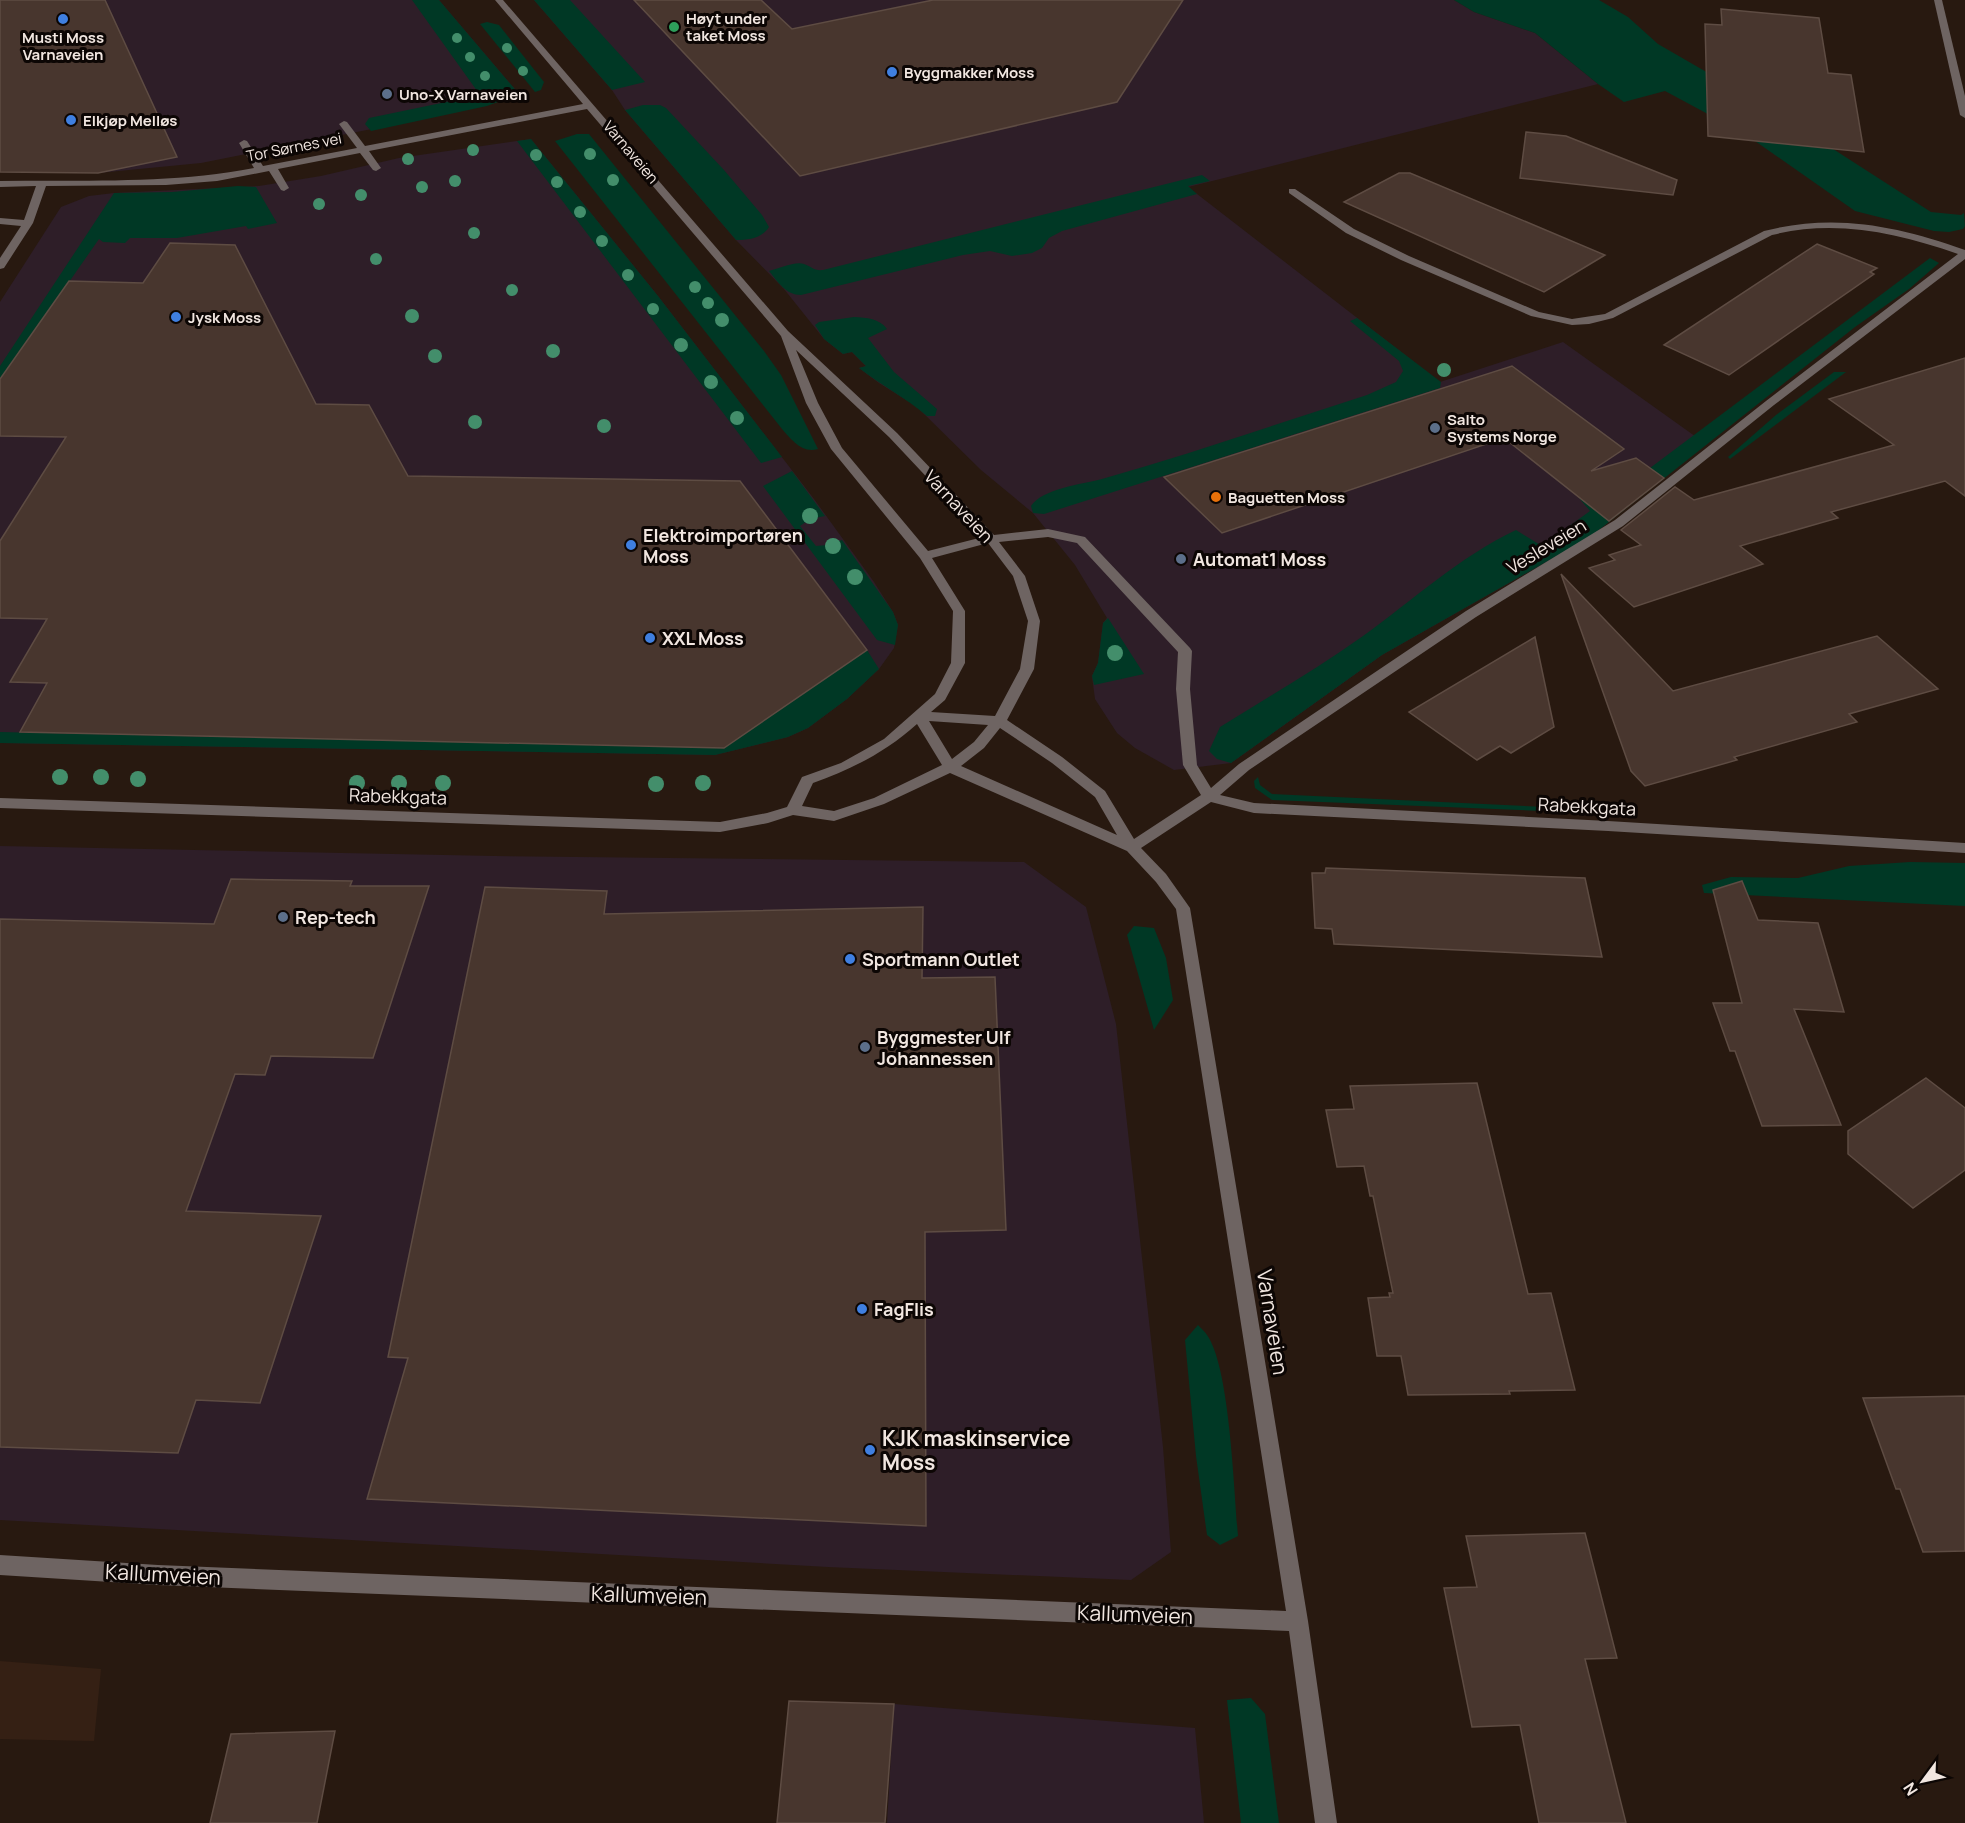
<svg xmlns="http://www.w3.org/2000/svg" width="1965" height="1823" font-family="Manrope,sans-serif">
<rect width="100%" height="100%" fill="#281910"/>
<g fill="#2e1e28">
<polygon points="0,0 439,0 519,94 462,111 201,163 98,173 0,172"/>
<polygon points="534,0 1454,0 1474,12 1535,33 1598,84 1188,187 1440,382 1563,342 1706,444 1590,537 1382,655 1231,763 1174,770 1135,748 1117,733 1095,699 1092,676 1098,663 1103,623 1107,618 1075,565 1033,513 981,470 916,406 879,383 859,368 866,366 852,352 843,354 824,339 784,289 736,240 625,110 612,90"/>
<polygon points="531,139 658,296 814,499 874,582 893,612 898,625 894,648 879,669 847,699 808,728 788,737 715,755 0,743 0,302 61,207 89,196 114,193 259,186 321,176 399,158"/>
<polygon points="0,846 495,856 1024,862 1086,907 1116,1024 1163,1447 1171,1552 1131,1580 828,1567 0,1520"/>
<polygon points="894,1704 1195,1728 1204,1823 887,1823"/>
</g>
<polygon fill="#352014" points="0,1661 101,1669 94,1741 0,1739"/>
<g fill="#003825">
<polygon points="412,0 439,0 519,94 487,106 371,131 365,124 369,118 480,95"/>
<polygon points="534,0 570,0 645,82 612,90"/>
<polygon points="1454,0 1599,0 1628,17 1658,44 1774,111 1931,212 1961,215 1964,213 1965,226 1963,229 1949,232 1934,231 1855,211 1745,134 1665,91 1624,102 1598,84 1535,33 1474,12"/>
<polygon points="487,22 499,25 544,82 541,90 535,92 480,24"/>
<path d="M 643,105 L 660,105 L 666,108 L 724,170 L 762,215 L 769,227 C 762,238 749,240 736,240 L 625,110 Z"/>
<path d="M 577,134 L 589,134 L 764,351 L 781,375 L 818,449 C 802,454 791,439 782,429 L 555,141 Z"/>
<polygon points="531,139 658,296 782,457 761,463 517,141"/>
<path d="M 1202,175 L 1210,181 L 1188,186 L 1197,194 L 1062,231 L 1049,238 L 1042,248 L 1032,253 L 1012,256 L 990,251 L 963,255 L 801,295 C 786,295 778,282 769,271 C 778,269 795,261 804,264 C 812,267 814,271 823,270 Z"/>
<polygon points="238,186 256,187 277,223 248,229 246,226 177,238 130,238 125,243 103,242 99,239 0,381 0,366 114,193 172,192"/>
<path d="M 1930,258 L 1939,263 L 1909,289 L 1855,327 L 1590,537 L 1382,655 L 1231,763 L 1217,759 L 1209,751 L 1220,727 C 1268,697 1317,669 1363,636 C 1413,600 1459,557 1516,530 L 1542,546 L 1590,511 L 1579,498 L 1650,468 Z"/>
<path d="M 854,317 C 867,318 879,318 887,329 L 868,338 L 894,372 L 937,409 L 935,416 L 927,416 C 906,398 881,385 859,368 L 866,366 L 852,352 L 843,354 L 824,339 L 815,325 L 819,322 Z"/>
<path d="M 1357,318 L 1441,382 L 1440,388 L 1044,514 L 1033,513 L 1031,506 C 1042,489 1082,484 1102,479 C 1191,454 1279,423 1367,395 L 1396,382 L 1403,371 L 1399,361 L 1350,321 Z"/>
<polygon points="1834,372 1846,372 1730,459 1728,457 1776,415"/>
<polygon points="792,471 825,516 810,519 800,526 816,546 827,545 842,540 893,612 898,625 895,645 877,640 763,486"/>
<polygon points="1108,618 1144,674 1094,685 1092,676 1098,663 1103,623"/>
<polygon points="867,650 879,669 847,699 808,728 788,737 715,755 0,743 0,732 724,748"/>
<polygon points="1258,777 1260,785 1272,794 1546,807 1543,811 1272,800 1255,788 1254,781"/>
<polygon points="1910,862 1965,863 1965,906 1704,893 1702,885 1731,877 1798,878 1849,866"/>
<polygon points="1134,926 1154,928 1166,958 1173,1000 1154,1030 1127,935"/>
<path d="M 1198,1325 C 1201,1328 1205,1332 1207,1335 C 1230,1367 1234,1492 1238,1536 L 1220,1545 L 1207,1535 L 1196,1456 L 1185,1340 Z"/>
<polygon points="1251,1698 1265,1714 1279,1823 1241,1823 1227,1700"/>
</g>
<g fill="#48362e" stroke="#5e4c43" stroke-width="1.5">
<polygon points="0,0 105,0 177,157 98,173 0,172"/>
<polygon points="634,0 761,0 792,29 933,0 1183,0 1117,102 800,176"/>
<polygon points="1721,9 1819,18 1828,73 1851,75 1864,152 1708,136 1705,24 1722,25"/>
<polygon points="1526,132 1566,136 1677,180 1673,195 1520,178"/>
<polygon points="1399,173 1410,173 1605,255 1544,292 1344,202"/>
<polygon points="170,243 235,245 316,404 369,405 408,476 740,481 867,650 724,748 20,732 47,683 10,682 47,619 0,618 0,541 66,437 0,436 0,379 69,281 143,283"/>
<polygon points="1817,244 1877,268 1870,272 1874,274 1729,375 1664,345"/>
<polygon points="1965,358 1965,496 1945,481 1831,512 1838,518 1740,546 1763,564 1634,607 1589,568 1615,560 1609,555 1641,545 1621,530 1675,487 1694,500 1894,445 1829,399"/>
<polygon points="1512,366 1624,449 1591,471 1636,458 1664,478 1609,521 1504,438 1222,533 1164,477"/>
<polygon points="1561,574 1673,691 1877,636 1938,689 1849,714 1857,722 1734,757 1737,760 1645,786 1631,771"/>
<polygon points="1535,637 1554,727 1511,753 1500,746 1477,760 1409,712"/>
<polygon points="1326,868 1585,878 1602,957 1334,944 1332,929 1315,928 1312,873 1325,873"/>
<polygon points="231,879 352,881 350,886 429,886 373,1058 271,1056 265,1075 235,1074 186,1211 321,1216 260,1403 196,1400 178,1453 0,1447 0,919 214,924"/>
<polygon points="1742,881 1758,920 1818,923 1844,1012 1794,1009 1841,1125 1762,1126 1735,1051 1730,1051 1713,1003 1742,1003 1713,890"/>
<polygon points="485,887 607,891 604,914 923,907 922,978 995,977 1006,1230 925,1232 926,1526 367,1499 408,1358 388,1357"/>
<polygon points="1926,1078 1965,1108 1965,1170 1913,1208 1848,1154 1848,1131"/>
<polygon points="1477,1083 1528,1294 1551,1293 1575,1390 1509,1391 1510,1394 1408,1395 1401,1356 1377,1356 1368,1298 1390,1297 1389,1293 1393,1293 1373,1196 1370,1196 1364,1166 1337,1167 1326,1110 1354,1109 1350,1086"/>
<polygon points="1965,1396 1965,1551 1923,1552 1900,1489 1896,1489 1863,1398"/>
<polygon points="1585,1533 1617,1658 1585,1659 1626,1823 1539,1823 1520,1725 1472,1727 1444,1588 1477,1587 1466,1536"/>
<polygon points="789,1701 894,1704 885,1823 777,1823"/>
<polygon points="335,1731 317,1823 210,1823 231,1734"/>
</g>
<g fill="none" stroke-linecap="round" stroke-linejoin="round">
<g fill="#6e6462" fill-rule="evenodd">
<path d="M 495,0 L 503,0 L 788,331 L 897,433 L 994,535 L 1048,529 L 1085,537 L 1190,648 L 1192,651 L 1190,689 L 1197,765 L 1211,788 L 1239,764 L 1466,611 L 1615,520 L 1766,401 L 1958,254 C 1897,233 1836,219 1772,235 L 1613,318 L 1589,324 L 1572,325 L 1531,316 L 1401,260 L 1346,233 L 1289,193 L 1289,189 L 1295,189 L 1354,229 L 1409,256 L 1539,312 L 1572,319 L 1605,314 L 1764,231 C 1836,213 1896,226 1965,250 L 1965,259 L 1774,405 L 1623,526 L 1476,617 L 1249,770 L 1220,795 L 1254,803 L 1608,821 L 1965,843 L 1965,853 L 1608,831 L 1254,813 L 1211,802 L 1141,848 L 1166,874 L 1190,908 L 1308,1621 L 1337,1823 L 1315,1823 L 1289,1631 L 158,1585 L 0,1575 L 0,1555 L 158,1565 L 1286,1611 L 1176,909 L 1156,882 L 1127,851 L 950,773 L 884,804 L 834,821 L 793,815 L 768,823 L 720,832 L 0,808 L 0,798 L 720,822 L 767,813 L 787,807 L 802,777 L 841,763 L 884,739 L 935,694 L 951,663 L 953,611 L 920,558 L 831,449 L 806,403 L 781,336 L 587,109 L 369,151 L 381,168 L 376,171 L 373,170 L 360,153 L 278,169 L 289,188 L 284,191 L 281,190 L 269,171 L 217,181 L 166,185 L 46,186 L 33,223 L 4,268 L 0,269 L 0,258 L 21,226 L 0,224 L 0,218 L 24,220 L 36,186 L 0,187 L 0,181 C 85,180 171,184 254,168 L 239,143 L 244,140 L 247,141 L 263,166 L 357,148 L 339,124 L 344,121 L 347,122 L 365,146 L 583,104 ZM 796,350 L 889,437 L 983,537 L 928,551 L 842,448 L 818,403 ZM 1048,537 L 1077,543 L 1178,652 L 1176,689 L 1183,765 L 1201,795 L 1134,839 L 1105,791 L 1062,757 L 1007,720 L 1034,669 L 1040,621 L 1025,576 L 999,542 ZM 988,543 L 1013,576 L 1028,621 L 1020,669 L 995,716 L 931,712 L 945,700 L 965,663 L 965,611 L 932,558 ZM 929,721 L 988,725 L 974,742 L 952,759 ZM 917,724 L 942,765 L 874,798 L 834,811 L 802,806 L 813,783 C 852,769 886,752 917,724 ZM 1000,728 L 1052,763 L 1095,797 L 1117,835 L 961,766 L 984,748 Z"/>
<polygon points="1934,0 1942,0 1965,96 1965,118 1960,115"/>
</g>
</g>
<g fill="#438e6b">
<circle cx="457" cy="38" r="5"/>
<circle cx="507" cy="48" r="5"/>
<circle cx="470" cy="57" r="5"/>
<circle cx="523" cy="71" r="5"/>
<circle cx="485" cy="76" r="5"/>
<circle cx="473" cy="150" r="6"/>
<circle cx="590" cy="154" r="6"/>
<circle cx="536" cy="155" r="6"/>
<circle cx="408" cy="159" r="6"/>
<circle cx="613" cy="180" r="6"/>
<circle cx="455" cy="181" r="6"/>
<circle cx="557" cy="182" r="6"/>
<circle cx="422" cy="187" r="6"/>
<circle cx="361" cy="195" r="6"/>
<circle cx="319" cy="204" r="6"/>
<circle cx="580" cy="212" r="6"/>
<circle cx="474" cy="233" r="6"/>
<circle cx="602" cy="241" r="6"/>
<circle cx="376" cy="259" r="6"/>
<circle cx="628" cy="275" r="6"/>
<circle cx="695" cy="287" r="6"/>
<circle cx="512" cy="290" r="6"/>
<circle cx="708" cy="303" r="6"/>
<circle cx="653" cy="309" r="6"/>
<circle cx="412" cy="316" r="7"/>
<circle cx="722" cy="320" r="7"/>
<circle cx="681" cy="345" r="7"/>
<circle cx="553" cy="351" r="7"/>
<circle cx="435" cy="356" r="7"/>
<circle cx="1444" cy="370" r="7"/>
<circle cx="711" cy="382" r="7"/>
<circle cx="737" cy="418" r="7"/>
<circle cx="475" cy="422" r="7"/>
<circle cx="604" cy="426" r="7"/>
<circle cx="810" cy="516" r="8"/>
<circle cx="833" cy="546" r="8"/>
<circle cx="855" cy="577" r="8"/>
<circle cx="1115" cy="653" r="8"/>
<circle cx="60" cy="777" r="8"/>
<circle cx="101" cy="777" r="8"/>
<circle cx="138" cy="779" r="8"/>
<circle cx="357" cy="783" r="8"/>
<circle cx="399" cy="783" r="8"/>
<circle cx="443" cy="783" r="8"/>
<circle cx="703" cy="783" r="8"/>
<circle cx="656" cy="784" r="8"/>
</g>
<g fill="#3f7fe0" stroke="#0c0604" stroke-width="2">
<circle cx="63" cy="19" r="6"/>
<circle cx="892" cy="72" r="6"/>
<circle cx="71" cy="120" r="6"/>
<circle cx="176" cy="317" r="6"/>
<circle cx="631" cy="545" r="6"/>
<circle cx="650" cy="638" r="6"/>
<circle cx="850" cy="959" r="6"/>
<circle cx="862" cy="1309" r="6"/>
<circle cx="870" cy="1450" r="6"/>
</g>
<circle fill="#2e9e5b" stroke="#0c0604" stroke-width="2" cx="674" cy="27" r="6"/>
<g fill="#5c6f8a" stroke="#0c0604" stroke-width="2">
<circle cx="387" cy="94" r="6"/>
<circle cx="1435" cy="428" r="6"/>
<circle cx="1181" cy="559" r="6"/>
<circle cx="283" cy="917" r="6"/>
<circle cx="865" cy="1047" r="6"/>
</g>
<circle fill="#e8710a" stroke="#0c0604" stroke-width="2" cx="1216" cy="497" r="6"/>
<g text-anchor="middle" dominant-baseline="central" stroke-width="6" stroke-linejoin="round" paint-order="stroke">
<g font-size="15" font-weight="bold" fill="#f1e6e0" stroke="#0c0604" text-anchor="start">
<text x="686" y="18">Høyt under<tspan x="686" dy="17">taket Moss</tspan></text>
<text x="63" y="37" text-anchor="middle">Musti Moss<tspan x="63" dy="17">Varnaveien</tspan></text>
<text x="904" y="72">Byggmakker Moss</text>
<text x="399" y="94">Uno-X Varnaveien</text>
<text x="83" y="120">Elkjøp Melløs</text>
<text x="188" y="317">Jysk Moss</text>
<text x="1447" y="419">Salto<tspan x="1447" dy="17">Systems Norge</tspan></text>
<text x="1228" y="497">Baguetten Moss</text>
</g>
<g font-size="15" fill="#f1e6e0" stroke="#0c0604">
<text transform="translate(294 147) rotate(-11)">Tor Sørnes vei</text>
<text transform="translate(631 152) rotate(50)">Varnaveien</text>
</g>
<g font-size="18" fill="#f1e6e0" stroke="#0c0604">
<text transform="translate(959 506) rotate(47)">Varnaveien</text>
<text transform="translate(1546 546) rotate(-31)">Vesleveien</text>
<text transform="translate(398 796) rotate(2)">Rabekkgata</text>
<text transform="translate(1587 806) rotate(3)">Rabekkgata</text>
</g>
<g font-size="18" font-weight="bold" fill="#f1e6e0" stroke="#0c0604" text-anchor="start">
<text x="643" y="535">Elektroimportøren<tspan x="643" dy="21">Moss</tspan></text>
<text x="1193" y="559">Automat1 Moss</text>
<text x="662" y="638">XXL Moss</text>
<text x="295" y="917">Rep-tech</text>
<text x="862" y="959">Sportmann Outlet</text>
<text x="877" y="1037">Byggmester Ulf<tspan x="877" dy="21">Johannessen</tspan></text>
<text x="874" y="1309">FagFlis</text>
</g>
<g font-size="21" fill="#f1e6e0" stroke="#0c0604">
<text transform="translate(1273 1322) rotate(81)">Varnaveien</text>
<text transform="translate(163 1574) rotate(3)">Kallumveien</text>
<text transform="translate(649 1595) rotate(2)">Kallumveien</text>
<text transform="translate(1135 1614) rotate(2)">Kallumveien</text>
</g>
<g font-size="21" font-weight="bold" fill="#f1e6e0" stroke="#0c0604" text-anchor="start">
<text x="882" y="1438">KJK maskinservice<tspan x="882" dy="24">Moss</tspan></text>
</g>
</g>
<g transform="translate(1923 1781) rotate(237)" stroke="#0c0604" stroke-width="4.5" paint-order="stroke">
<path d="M0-4.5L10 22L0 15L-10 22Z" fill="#f1e6e0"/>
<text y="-9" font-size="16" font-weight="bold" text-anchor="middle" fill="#f1e6e0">N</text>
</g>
</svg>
